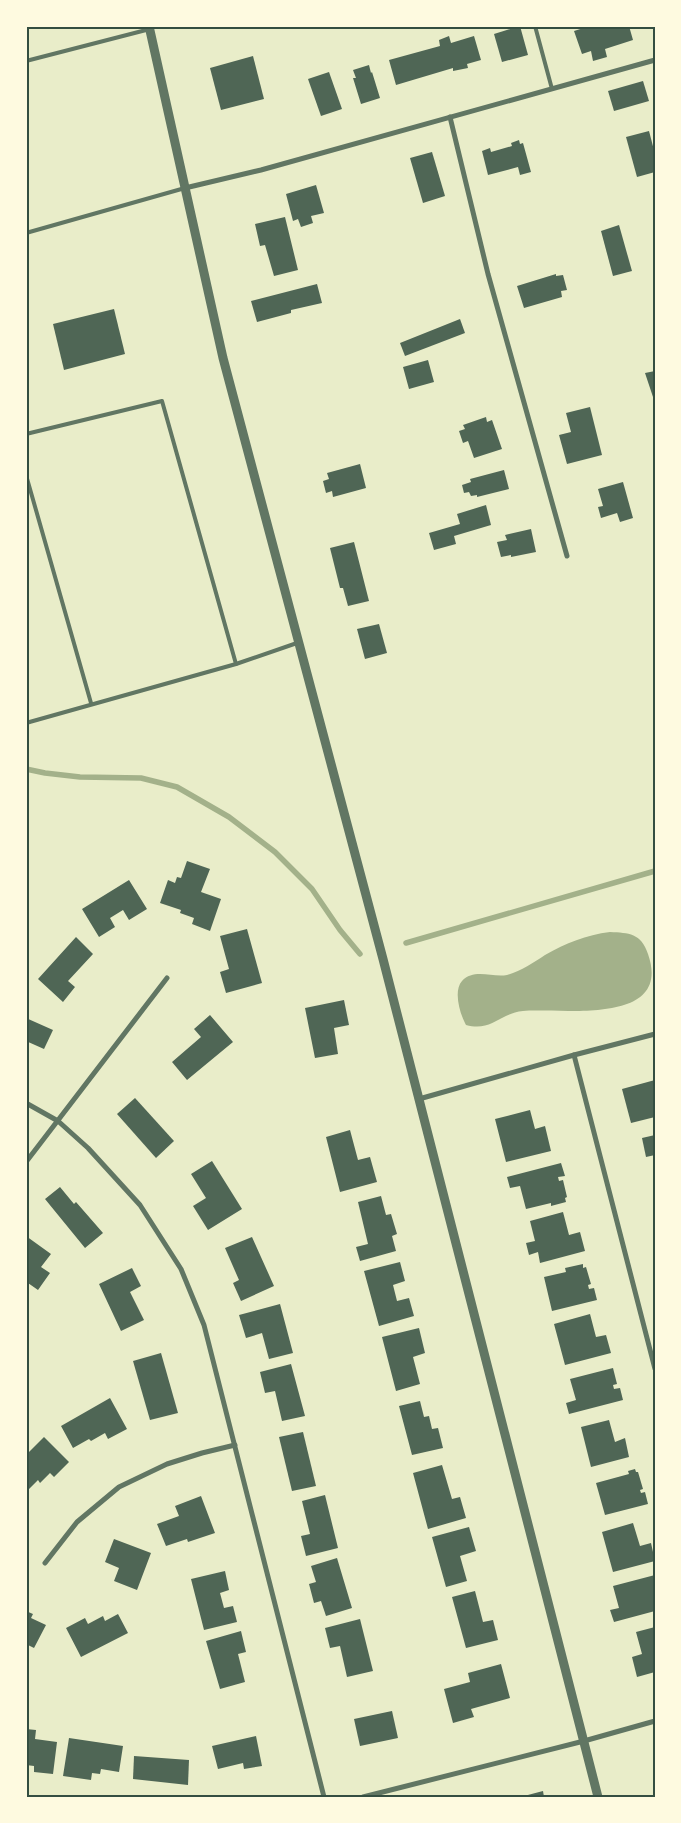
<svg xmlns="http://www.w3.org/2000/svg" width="681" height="1823" font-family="Lato,sans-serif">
<rect width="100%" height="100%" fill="#e9edc9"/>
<path fill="#a3b18a" d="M 610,932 C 629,933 641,933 648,954 C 673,1026 562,1008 523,1011 C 500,1013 492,1032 466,1025 C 460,1014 453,991 462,981 C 474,968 493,978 507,975 C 521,971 533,963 545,955 C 566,943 586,935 610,932 Z"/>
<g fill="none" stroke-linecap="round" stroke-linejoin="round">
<g stroke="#a3b18a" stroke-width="5.5">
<polyline points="26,769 45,773 80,777 141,778 177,787 229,817 275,852 312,889 340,930 360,954"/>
<polyline points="406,943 655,871"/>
</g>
</g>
<g fill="#4f6655">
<polygon points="520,26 528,55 502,62 494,34"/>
<polygon points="590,26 629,26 633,40 605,49 607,57 593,61 591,51 582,54 574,31"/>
<polygon points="449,36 451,43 474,36 481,60 467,64 468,68 453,71 453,68 396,85 389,60 440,46 439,40"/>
<polygon points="253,56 264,99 221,110 210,68"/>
<polygon points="369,65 371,73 372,72 380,98 361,104 353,78 356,78 353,70"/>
<polygon points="329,72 342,109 321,116 308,79"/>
<polygon points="643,81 649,101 614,111 608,91"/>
<polygon points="649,131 655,154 655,172 637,177 626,137"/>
<polygon points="519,140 520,144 523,143 531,172 520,175 518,167 488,175 482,151 490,148 491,152 512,146 511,143"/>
<polygon points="432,152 445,196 423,203 410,158"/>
<polygon points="316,185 324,213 311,216 313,223 301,227 298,219 293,221 286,194"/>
<polygon points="285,217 298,270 274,276 265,245 260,246 255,224"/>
<polygon points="619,225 632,271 613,276 601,231"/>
<polygon points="556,274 556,276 563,275 567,290 561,291 562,297 524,308 517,286"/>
<polygon points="317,284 322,303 291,310 291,313 257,322 251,301"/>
<polygon points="114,309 125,354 64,370 53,324"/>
<polygon points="460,319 465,333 405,356 400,343"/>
<polygon points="428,360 434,382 409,389 403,367"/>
<polygon points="655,371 655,396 653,397 645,373"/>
<polygon points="590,407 602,455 567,464 559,435 571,432 566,413"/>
<polygon points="486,417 487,422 492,420 502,449 474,458 468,441 463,443 459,431 465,429 463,425"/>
<polygon points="360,464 366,488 333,497 332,491 326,493 323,481 329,479 327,473"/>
<polygon points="504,470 509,489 477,497 477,495 471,496 469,492 464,493 462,485 471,482 470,479"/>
<polygon points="623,482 633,518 620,522 617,513 601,518 598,507 603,506 598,489"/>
<polygon points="486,505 491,525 454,536 456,544 434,550 429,533 460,524 457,514"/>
<polygon points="531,529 536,552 511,557 511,555 501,557 497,542 507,540 505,535"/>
<polygon points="354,542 369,601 348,606 343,588 340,588 330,548"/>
<polygon points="379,624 387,653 365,659 357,629"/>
<polygon points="187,861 210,869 201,892 221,899 210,931 192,924 194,918 180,913 181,910 160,903 168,880 175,883 177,877 181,878"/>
<polygon points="129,880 147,909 129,920 123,910 110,918 115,927 99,937 82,909"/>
<polygon points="247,929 262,983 226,993 220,972 229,969 220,936"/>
<polygon points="76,937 93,954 68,981 75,987 63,1002 38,979"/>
<polygon points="344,1000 349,1025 334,1028 338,1054 315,1058 305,1008"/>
<polygon points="210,1015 233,1042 187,1080 172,1062 201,1037 194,1029"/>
<polygon points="26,1018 53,1030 44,1049 26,1041"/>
<polygon points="655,1080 655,1117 631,1123 622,1089"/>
<polygon points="135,1098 174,1141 156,1158 117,1114"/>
<polygon points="530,1110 535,1129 545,1126 551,1151 506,1162 495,1119"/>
<polygon points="350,1130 358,1160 370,1157 377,1182 340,1192 326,1137"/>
<polygon points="655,1135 655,1155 646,1157 642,1138"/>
<polygon points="212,1161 242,1209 208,1230 193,1206 206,1198 191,1174"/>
<polygon points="561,1163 565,1176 558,1177 559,1181 563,1180 567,1197 565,1198 566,1202 551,1206 551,1203 526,1209 520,1186 510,1188 507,1177"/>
<polygon points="60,1187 74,1204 76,1202 103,1233 85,1248 45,1199"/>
<polygon points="381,1196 386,1215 391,1214 397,1234 392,1236 396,1251 360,1261 356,1247 368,1244 358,1202"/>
<polygon points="563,1212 569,1235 580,1232 585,1251 540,1263 538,1252 529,1255 526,1243 535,1241 530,1221"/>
<polygon points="26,1236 51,1254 41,1267 50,1273 38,1290 28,1283 26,1285"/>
<polygon points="252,1237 274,1286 241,1301 233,1283 239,1280 225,1248"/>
<polygon points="400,1262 405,1281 393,1285 397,1301 409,1298 414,1316 379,1326 364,1271"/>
<polygon points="583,1264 583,1268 586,1267 591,1284 588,1285 589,1289 594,1288 597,1300 552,1311 544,1277 566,1272 565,1268"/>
<polygon points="132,1268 141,1286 130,1292 144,1320 121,1331 99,1284"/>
<polygon points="280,1304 293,1353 269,1359 262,1333 246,1338 239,1315"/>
<polygon points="590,1314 596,1337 606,1335 611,1353 565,1365 554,1324"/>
<polygon points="419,1328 425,1353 413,1357 420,1384 396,1391 382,1337"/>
<polygon points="161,1353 178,1413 150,1420 133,1361"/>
<polygon points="291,1364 305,1416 282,1421 275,1391 265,1393 260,1372"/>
<polygon points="613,1368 617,1384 613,1385 614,1389 620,1388 623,1400 569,1414 566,1403 576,1400 570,1379"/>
<polygon points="110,1398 127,1429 108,1439 105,1433 91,1441 89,1439 73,1448 61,1426"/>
<polygon points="420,1401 424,1417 429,1416 432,1429 438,1428 443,1448 412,1455 399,1406"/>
<polygon points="609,1420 615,1442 625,1438 629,1457 591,1467 581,1427"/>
<polygon points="303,1432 316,1486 292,1491 279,1437"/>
<polygon points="44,1437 69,1462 54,1477 50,1473 40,1483 38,1480 26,1492 26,1455"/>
<polygon points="442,1465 452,1499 460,1497 466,1518 428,1529 413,1473"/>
<polygon points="635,1469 636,1472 638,1472 643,1489 640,1490 641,1493 645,1492 648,1504 605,1515 596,1483 629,1474 628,1471"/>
<polygon points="325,1495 338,1548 306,1556 301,1536 310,1534 302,1501"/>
<polygon points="201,1496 215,1533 188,1542 187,1539 166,1546 157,1524 179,1516 175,1506"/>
<polygon points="633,1523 640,1546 651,1543 655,1561 613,1572 602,1532"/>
<polygon points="469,1527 476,1551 460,1556 467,1581 446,1587 432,1537"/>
<polygon points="114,1539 151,1553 137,1590 114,1581 119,1568 105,1562"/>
<polygon points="337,1558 352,1608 326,1616 321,1601 314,1603 309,1584 316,1582 311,1566"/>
<polygon points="225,1571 229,1590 220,1593 224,1608 233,1606 237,1622 204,1630 191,1579"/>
<polygon points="655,1575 655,1611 614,1622 610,1610 619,1608 613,1586"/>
<polygon points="475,1591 483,1622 493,1620 498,1640 466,1648 452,1597"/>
<polygon points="26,1611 33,1614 31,1618 46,1625 34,1648 26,1644"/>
<polygon points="118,1614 128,1633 81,1657 66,1628 85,1618 88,1624 103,1616 105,1621"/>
<polygon points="360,1619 373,1671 347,1677 340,1646 330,1648 325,1628"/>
<polygon points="655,1627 655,1672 637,1677 632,1657 642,1654 636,1632"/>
<polygon points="241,1631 246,1652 238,1654 245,1682 220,1689 206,1641"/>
<polygon points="501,1664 510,1698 471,1709 474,1717 453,1723 444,1689 470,1682 468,1673"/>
<polygon points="392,1711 398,1738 360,1746 354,1719"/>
<polygon points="26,1729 36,1730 35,1739 57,1742 53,1774 34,1772 34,1766 26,1765"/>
<polygon points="256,1736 262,1766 244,1769 243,1763 218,1769 212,1746"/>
<polygon points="69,1738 123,1746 119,1772 101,1769 100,1774 92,1773 91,1780 63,1776"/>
<polygon points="134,1756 189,1760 188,1785 133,1779"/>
<polygon points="543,1791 544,1797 524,1797 524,1796"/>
</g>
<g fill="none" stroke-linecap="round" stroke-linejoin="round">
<g stroke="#617663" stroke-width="4">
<polyline points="535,26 552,89"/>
<polyline points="26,61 150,29"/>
<polyline points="26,233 185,188"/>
<polyline points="26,434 162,401 236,664"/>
<polyline points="26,475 91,703"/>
<polyline points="26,723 236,664 297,643"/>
</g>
<g stroke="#617663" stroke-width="5">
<polyline points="450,117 488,274 567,556"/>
<polyline points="185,188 261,170 655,60"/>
<polyline points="574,1055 655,1369"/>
<polyline points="419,1099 574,1055 655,1034"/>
<polyline points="26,1103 58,1121 88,1148 140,1205 181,1269 204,1325 324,1797"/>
<polyline points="26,1162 167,978"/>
<polyline points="45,1563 77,1522 119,1487 167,1464 202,1453 235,1445"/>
<polyline points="363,1797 584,1741 655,1721"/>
</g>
<polyline stroke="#617663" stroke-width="9" points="149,26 223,358 383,959 598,1797"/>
</g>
<rect width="681" height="1823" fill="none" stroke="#fefae0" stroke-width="55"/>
<rect x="28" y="28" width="626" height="1768" fill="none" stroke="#344e41" stroke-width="2"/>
</svg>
